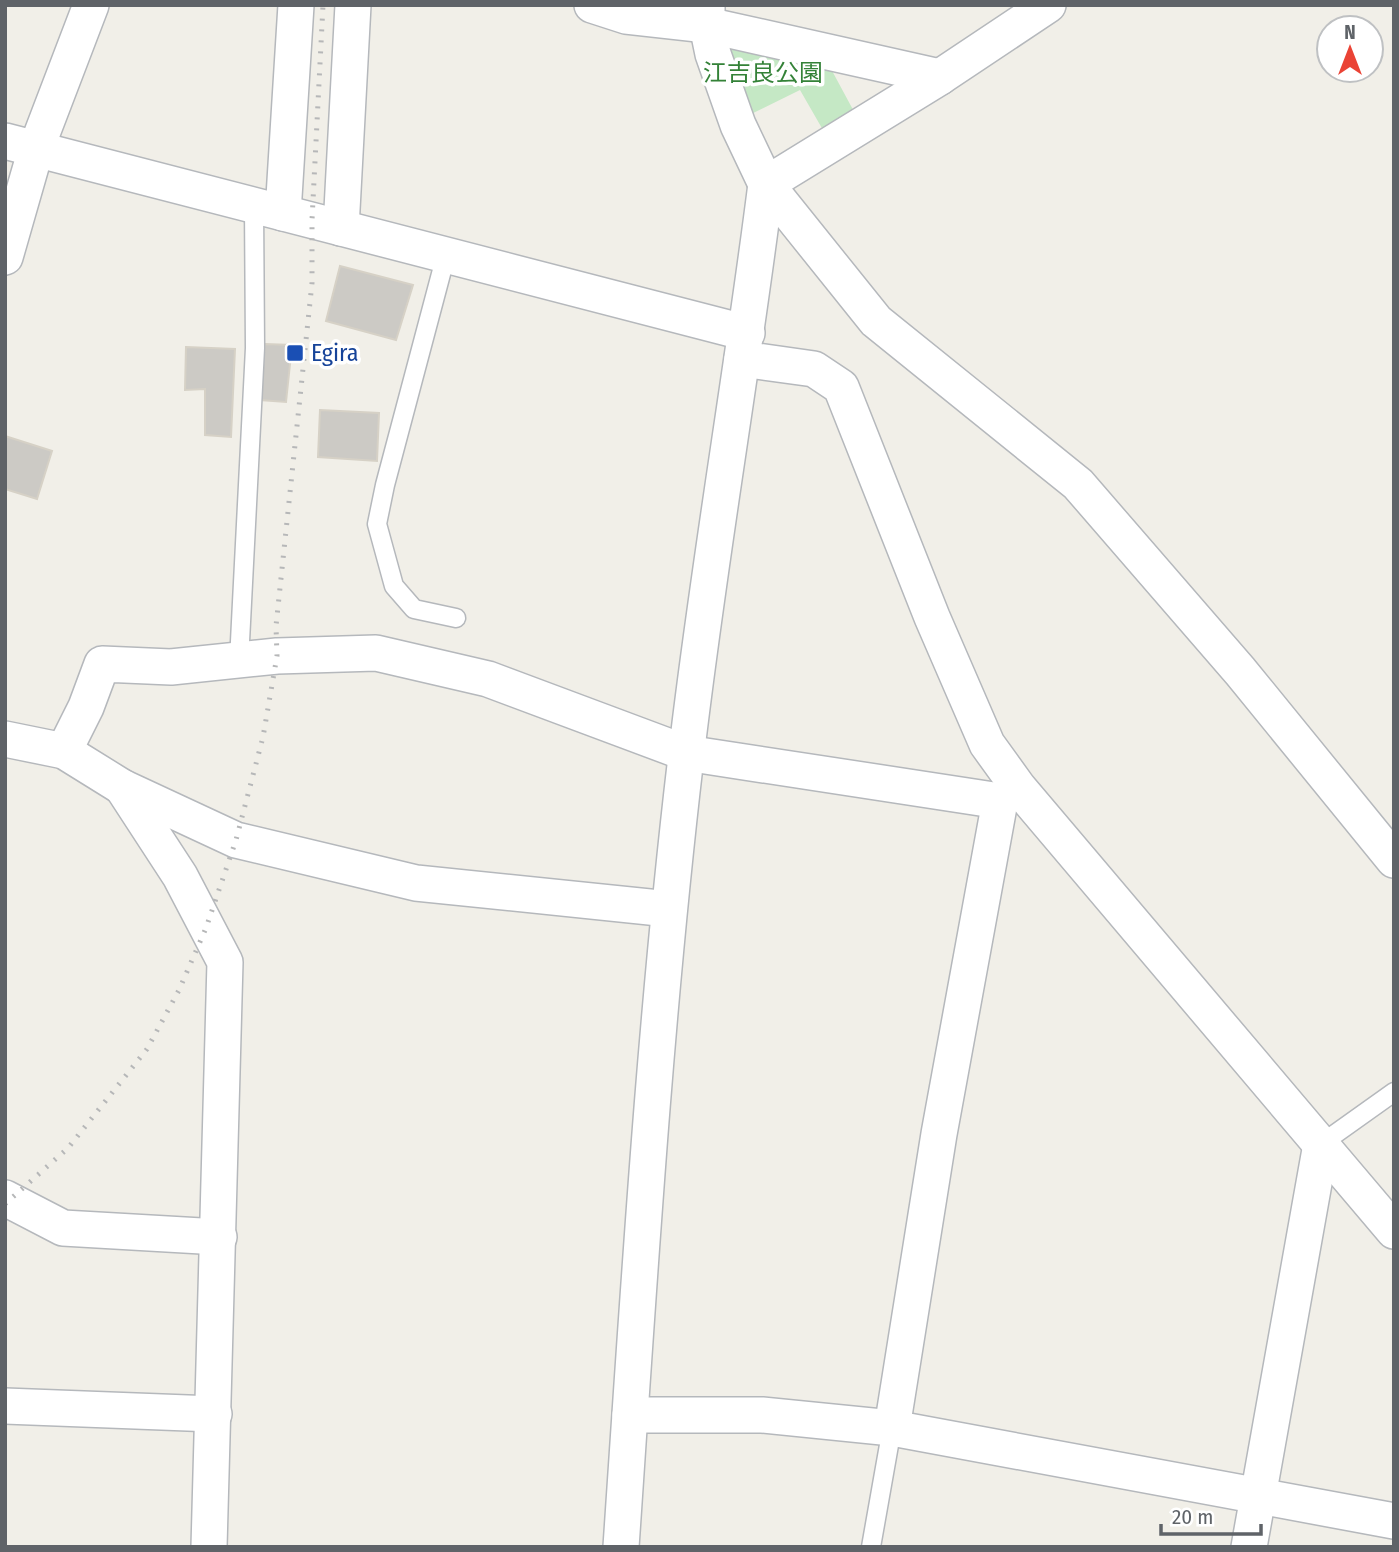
<svg xmlns="http://www.w3.org/2000/svg" width="1399" height="1552" font-family="'Fira Sans Condensed','Noto Sans JP',sans-serif">
<rect width="100%" height="100%" fill="#f1efe8"/>
<polygon fill="#c5e8c5" points="716,31 823,54 858,119 827,137 800,90 745,117"/>
<g fill="#cccac5" stroke="#d6d1c6" stroke-width="2">
<polygon points="340,266 413,285 396,340 326,321"/>
<polygon points="265,344 292,345 286,402 260,400"/>
<polygon points="186,347 235,349 231,437 205,435 205,389 185,390"/>
<polygon points="320,410 379,413 377,461 318,457"/>
<polygon points="5,436 52,451 37,499 5,489"/>
</g>
<g fill="none" stroke-linecap="round" stroke-linejoin="round">
<g stroke="#b5b8bc" stroke-width="21">
<g id="service">
<polyline points="446,255 385,485 377,524 394,586 414,609 456,618"/>
<polyline points="239,661 255,348 254,206"/>
<polyline points="1321,1144 1394,1092"/>
<polyline points="871,1547 892,1428"/>
</g>
</g>
<g stroke="#b5b8bc" stroke-width="38">
<g id="minor">
<polyline points="592,5 626,16 707,25 940,77"/>
<polyline points="707,5 707,25 713,54 738,125 766,184 876,321 1078,484 1240,671 1394,860"/>
<polyline points="5,141 747,333"/>
<polyline points="766,184 940,77 1048,5"/>
<polyline points="283,213 296,5"/>
<polyline points="341,228 353,5"/>
<polyline points="5,257 36,149 91,5"/>
<polyline points="742,359 814,369 841,387 932,617 987,744 1018,787 1394,1231"/>
<polyline points="5,739 64,751 122,787 236,840 416,883 669,909"/>
<polyline points="64,751 86,707 102,664 171,667 277,656 376,653 488,679 686,753 1000,801"/>
<polyline points="122,787 180,876 225,962 209,1547"/>
<polyline points="5,1198 63,1228 219,1237"/>
<polyline points="5,1406 214,1414"/>
<polyline points="630,1415 762,1415 892,1428 1394,1521"/>
<polyline points="892,1428 939,1134 1000,801 1017,788"/>
<path d="M 621,1547 C 639,1283 655,1019 686,757 C 708,566 742,375 766,184"/>
<polyline points="1249,1547 1321,1144"/>
</g>
</g>
<use href="#service" stroke="#fff" stroke-width="18"/>
<use href="#minor" stroke="#fff" stroke-width="35"/>
<polyline stroke="#b6b7b8" stroke-width="5" stroke-dasharray="2 9" stroke-linecap="butt" points="5,1204 68,1148 147,1049 179,990 206,928 236,840 263,737 277,656 276,626 312,283 312,220 323,5"/>
</g>
<rect fill="#1a4fb4" stroke="#fff" stroke-width="2.5" x="286" y="344" width="18" height="18" rx="3.5"/>
<g text-anchor="middle" dominant-baseline="central" stroke-width="7" stroke-linejoin="round" paint-order="stroke">
<g font-size="24" fill="#348238" stroke="#fff">
<text x="763" y="73">江吉良公園</text>
</g>
<g font-size="24" fill="#164399" stroke="#fff" text-anchor="start">
<text x="311" y="353">Egira</text>
</g>
</g>
<rect width="1399" height="1552" fill="none" stroke="#5f6368" stroke-width="14"/>
<g transform="translate(1350 49)"><circle r="33" fill="#ffffff" stroke="#bfc1c3" stroke-width="2"/>
<path d="M0-5L12 26L0 18L-12 26Z" fill="#ea4335"/>
<text y="-10" font-size="19" font-weight="bold" text-anchor="middle" fill="#5f6368">N</text>
</g>
<path d="M1161 1524v10h100v-10" fill="none" stroke="#5f6368" stroke-width="3.5"/>
<text x="1172" y="1524" font-size="21" fill="#5f6368" stroke="#ffffff" stroke-width="5" paint-order="stroke">20 m</text>
</svg>
